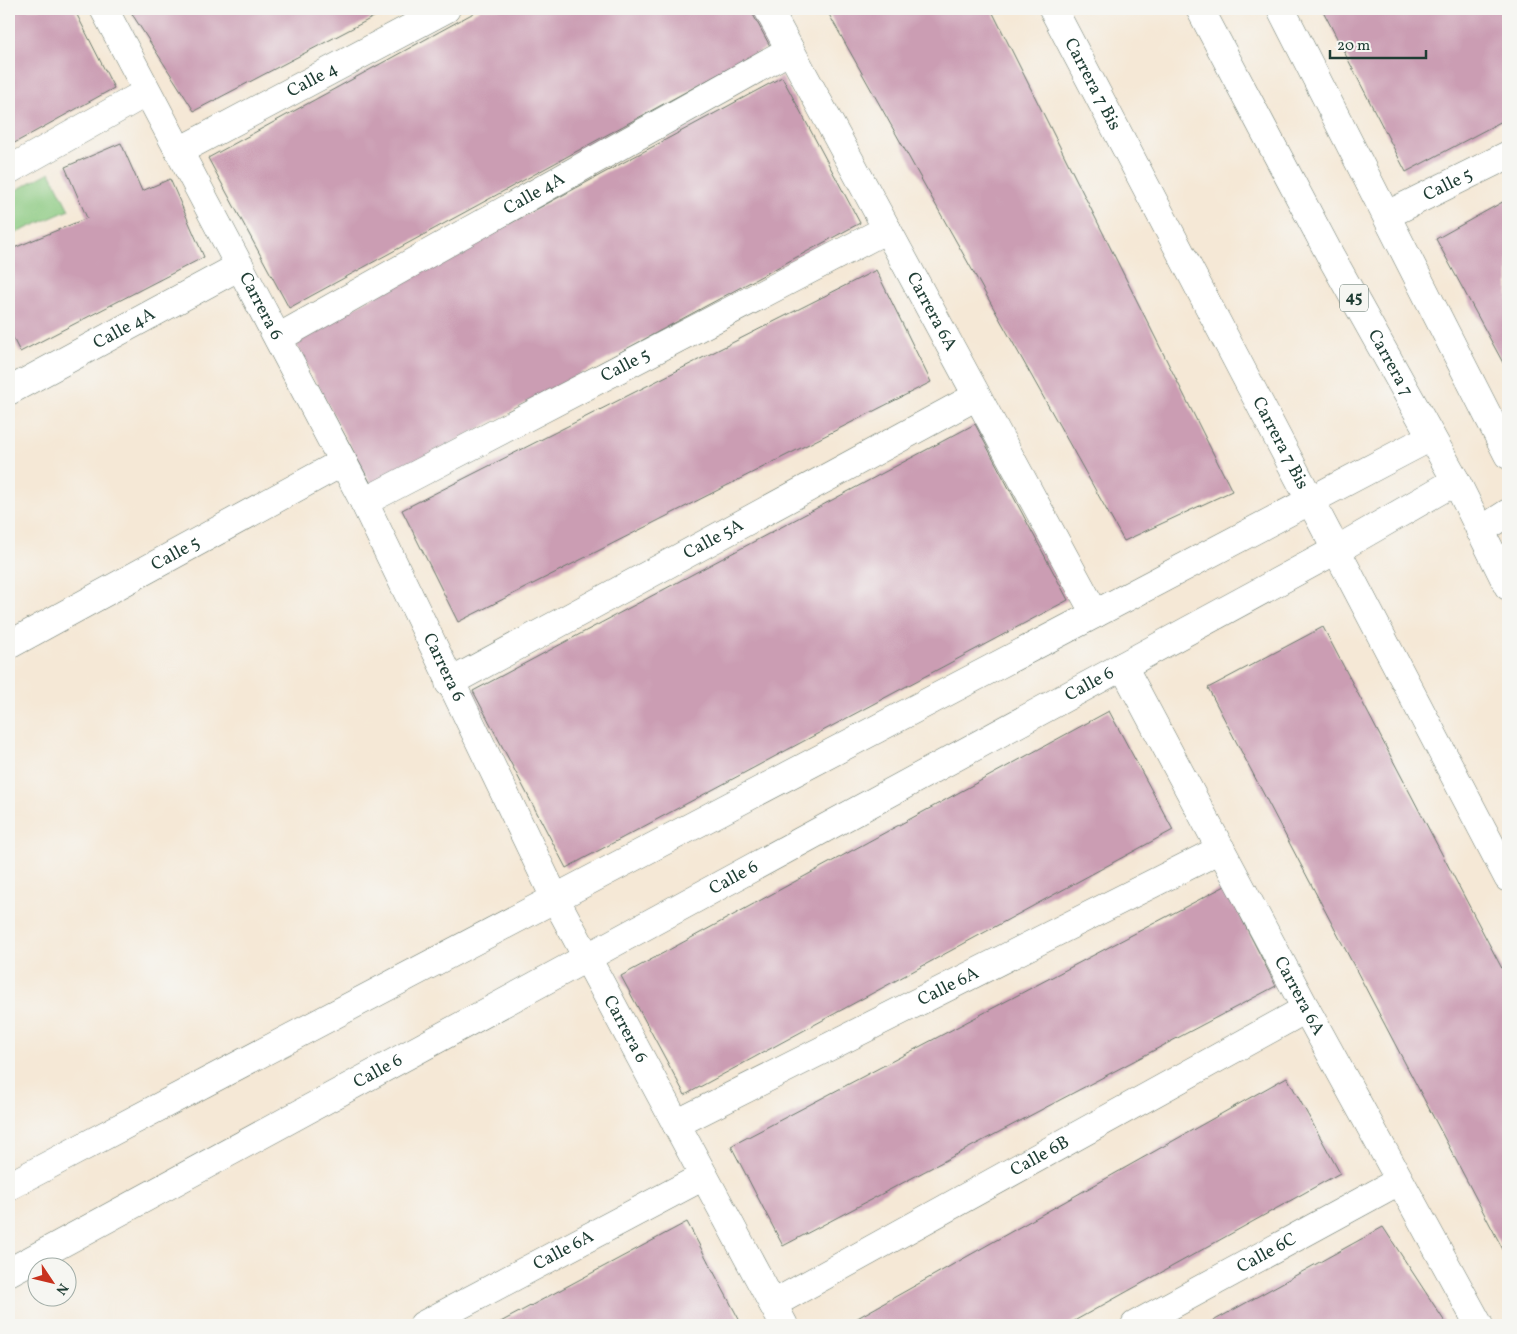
<svg xmlns="http://www.w3.org/2000/svg" width="1517" height="1334" font-family="Vollkorn,serif">
<rect width="100%" height="100%" fill="#f6f6f2"/>
<filter id="ink" filterUnits="userSpaceOnUse"><feTurbulence type="fractalNoise" baseFrequency=".02" numOctaves="2"/><feDisplacementMap in="SourceGraphic" scale="10" xChannelSelector="R" yChannelSelector="G"/><feConvolveMatrix kernelMatrix="1 2 1 2 8 2 1 2 1" color-interpolation-filters="sRGB"/></filter>
<filter id="wash" filterUnits="userSpaceOnUse"><feTurbulence type="fractalNoise" baseFrequency=".0096" numOctaves="4" result="noise"/><feDisplacementMap in="SourceGraphic" scale="20" xChannelSelector="R" yChannelSelector="G"/><feGaussianBlur stdDeviation="1.12" result="paint"/><feColorMatrix in="noise" values="0 0 0 0 0 0 0 0 0 0 0 0 0 0 0 0 0 1.4 0 .05"/><feComposite in="paint" operator="in"/></filter>
<g filter="url(#wash)">
<rect width="100%" height="100%" fill="#f5e8d6"/>
<polygon fill="#8ac980" stroke="#54835a" points="50,172 69,210 9,236 9,194"/>
<g id="blocks">
<g fill="#cb9db3">
<polygon points="9,9 74,9 114,88 9,146"/>
<polygon points="142,9 389,9 194,111 132,14"/>
<polygon points="481,9 750,9 770,46 289,308 208,158"/>
<polygon points="826,9 991,9 1232,491 1124,541"/>
<polygon points="1322,9 1508,9 1508,118 1406,172"/>
<polygon points="782,77 860,223 372,486 294,340"/>
<polygon points="121,143 142,191 170,179 204,257 20,352 9,330 9,250 87,218 65,167"/>
<polygon points="1508,199 1508,372 1436,239"/>
<polygon points="876,270 931,382 458,622 402,510"/>
<polygon points="975,424 1068,600 566,868 473,691"/>
<polygon points="1323,627 1508,980 1508,1259 1208,688"/>
<polygon points="1109,711 1173,830 685,1095 621,976"/>
<polygon points="1225,886 1276,986 783,1246 731,1146"/>
<polygon points="1287,1077 1340,1173 1067,1325 845,1325"/>
<polygon points="687,1222 742,1325 495,1325"/>
<polygon points="1383,1227 1447,1325 1206,1325"/>
</g>
</g>
</g>
<g filter="url(#ink)">
<use href="#blocks" fill-opacity="0" stroke="#6a796d" stroke-width="1"/>
<g fill="none" stroke-linecap="round" stroke-linejoin="round">
<g stroke="#6a796d" stroke-width="29">
<g id="minor">
<path id="s1" d="M 104,9 L 364,502 L 555,898 L 784,1325"/>
<path id="s2" d="M 768,9 L 1095,614"/>
<path id="s3" d="M 1053,9 L 1508,878"/>
<polyline points="1281,9 1508,455"/>
<path id="s4" d="M 179,151 L 446,9"/>
<polyline points="9,170 147,92"/>
<path id="s5" d="M 1387,215 L 1508,155"/>
<path id="s6" d="M 278,338 L 790,50"/>
<path id="s7" d="M 9,391 L 240,266"/>
<path id="s8" d="M 364,502 L 887,229"/>
<polyline points="1480,531 1508,513"/>
<path id="s9" d="M 9,645 L 343,462"/>
<path id="s10" d="M 1123,666 L 1306,1009 L 1479,1325"/>
<path id="s11" d="M 449,683 L 977,396"/>
<path id="s12" d="M 676,1124 L 1221,849"/>
<polyline points="9,1186 1431,437"/>
<path id="s13" d="M 9,1272 L 1338,549 L 1456,481"/>
<path id="s14" d="M 773,1304 L 1306,1009"/>
<path id="s15" d="M 423,1325 L 704,1176"/>
<path id="s16" d="M 1135,1325 L 1399,1181"/>
</g>
</g>
<g stroke="#6a796d" stroke-width="29">
<g id="primary">
<path id="s17" d="M 1200,9 L 1330,255 L 1456,481 L 1508,586"/>
</g>
</g>
<use href="#minor" stroke="#fff" stroke-width="28"/>
<use href="#primary" stroke="#fff" stroke-width="28"/>
</g>
</g>
<g text-anchor="middle" dominant-baseline="central" stroke-width="4" stroke-linejoin="round" paint-order="stroke">
<rect fill="#f6f6f2" stroke="#60746d" stroke-width="1" x="1340" y="284.5" width="28" height="27" rx="4"/>
<g font-size="16" font-weight="bold" fill="#1f3d34">
<text x="1354" y="298">45</text>
</g>
<g font-size="18" fill="#1f3d34" stroke="#f6f6f2">
<text stroke="none"><textPath href="#s4" startOffset="151">Calle 4</textPath></text>
<text stroke="none"><textPath href="#s3" startOffset="85">Carrera 7 Bis</textPath></text>
<text stroke="none"><textPath href="#s5" startOffset="68">Calle 5</textPath></text>
<text stroke="none"><textPath href="#s6" startOffset="294">Calle 4A</textPath></text>
<text stroke="none"><textPath href="#s1" startOffset="336">Carrera 6</textPath></text>
<text stroke="none"><textPath href="#s2" startOffset="344">Carrera 6A</textPath></text>
<text stroke="none"><textPath href="#s7" startOffset="131">Calle 4A</textPath></text>
<text stroke="none"><textPath href="#s17" startOffset="402">Carrera 7</textPath></text>
<text stroke="none"><textPath href="#s8" startOffset="295">Calle 5</textPath></text>
<text stroke="none"><textPath href="#s3" startOffset="490">Carrera 7 Bis</textPath></text>
<text stroke="none"><textPath href="#s11" startOffset="301">Calle 5A</textPath></text>
<text stroke="none"><textPath href="#s9" startOffset="190">Calle 5</textPath></text>
<text stroke="none"><textPath href="#s1" startOffset="741">Carrera 6</textPath></text>
<text stroke="none"><textPath href="#s13" startOffset="1230">Calle 6</textPath></text>
<text stroke="none"><textPath href="#s13" startOffset="825">Calle 6</textPath></text>
<text stroke="none"><textPath href="#s12" startOffset="305">Calle 6A</textPath></text>
<text stroke="none"><textPath href="#s10" startOffset="374">Carrera 6A</textPath></text>
<text stroke="none"><textPath href="#s1" startOffset="1146">Carrera 6</textPath></text>
<text stroke="none"><textPath href="#s13" startOffset="420">Calle 6</textPath></text>
<text stroke="none"><textPath href="#s14" startOffset="305">Calle 6B</textPath></text>
<text stroke="none"><textPath href="#s15" startOffset="159">Calle 6A</textPath></text>
<text stroke="none"><textPath href="#s16" startOffset="150">Calle 6C</textPath></text>
</g>
</g>
<rect width="1517" height="1334" fill="none" stroke="#f6f6f2" stroke-width="30"/>
<g transform="translate(52 1282) rotate(125)"><circle r="24" fill="#f6f6f2" stroke="#a0aca6"/>
<path d="M0-4L9 19L0 12L-9 19Z" fill="#c8321e"/>
<text y="-8" font-size="14" font-weight="bold" text-anchor="middle" fill="#1f3d34">N</text>
</g>
<path d="M1330 50v8h96v-8" fill="none" stroke="#1f3d34" stroke-width="2.5"/>
<text x="1337" y="50" font-size="15" fill="#1f3d34" stroke="#f6f6f2" stroke-width="4" paint-order="stroke">20 m</text>
</svg>
